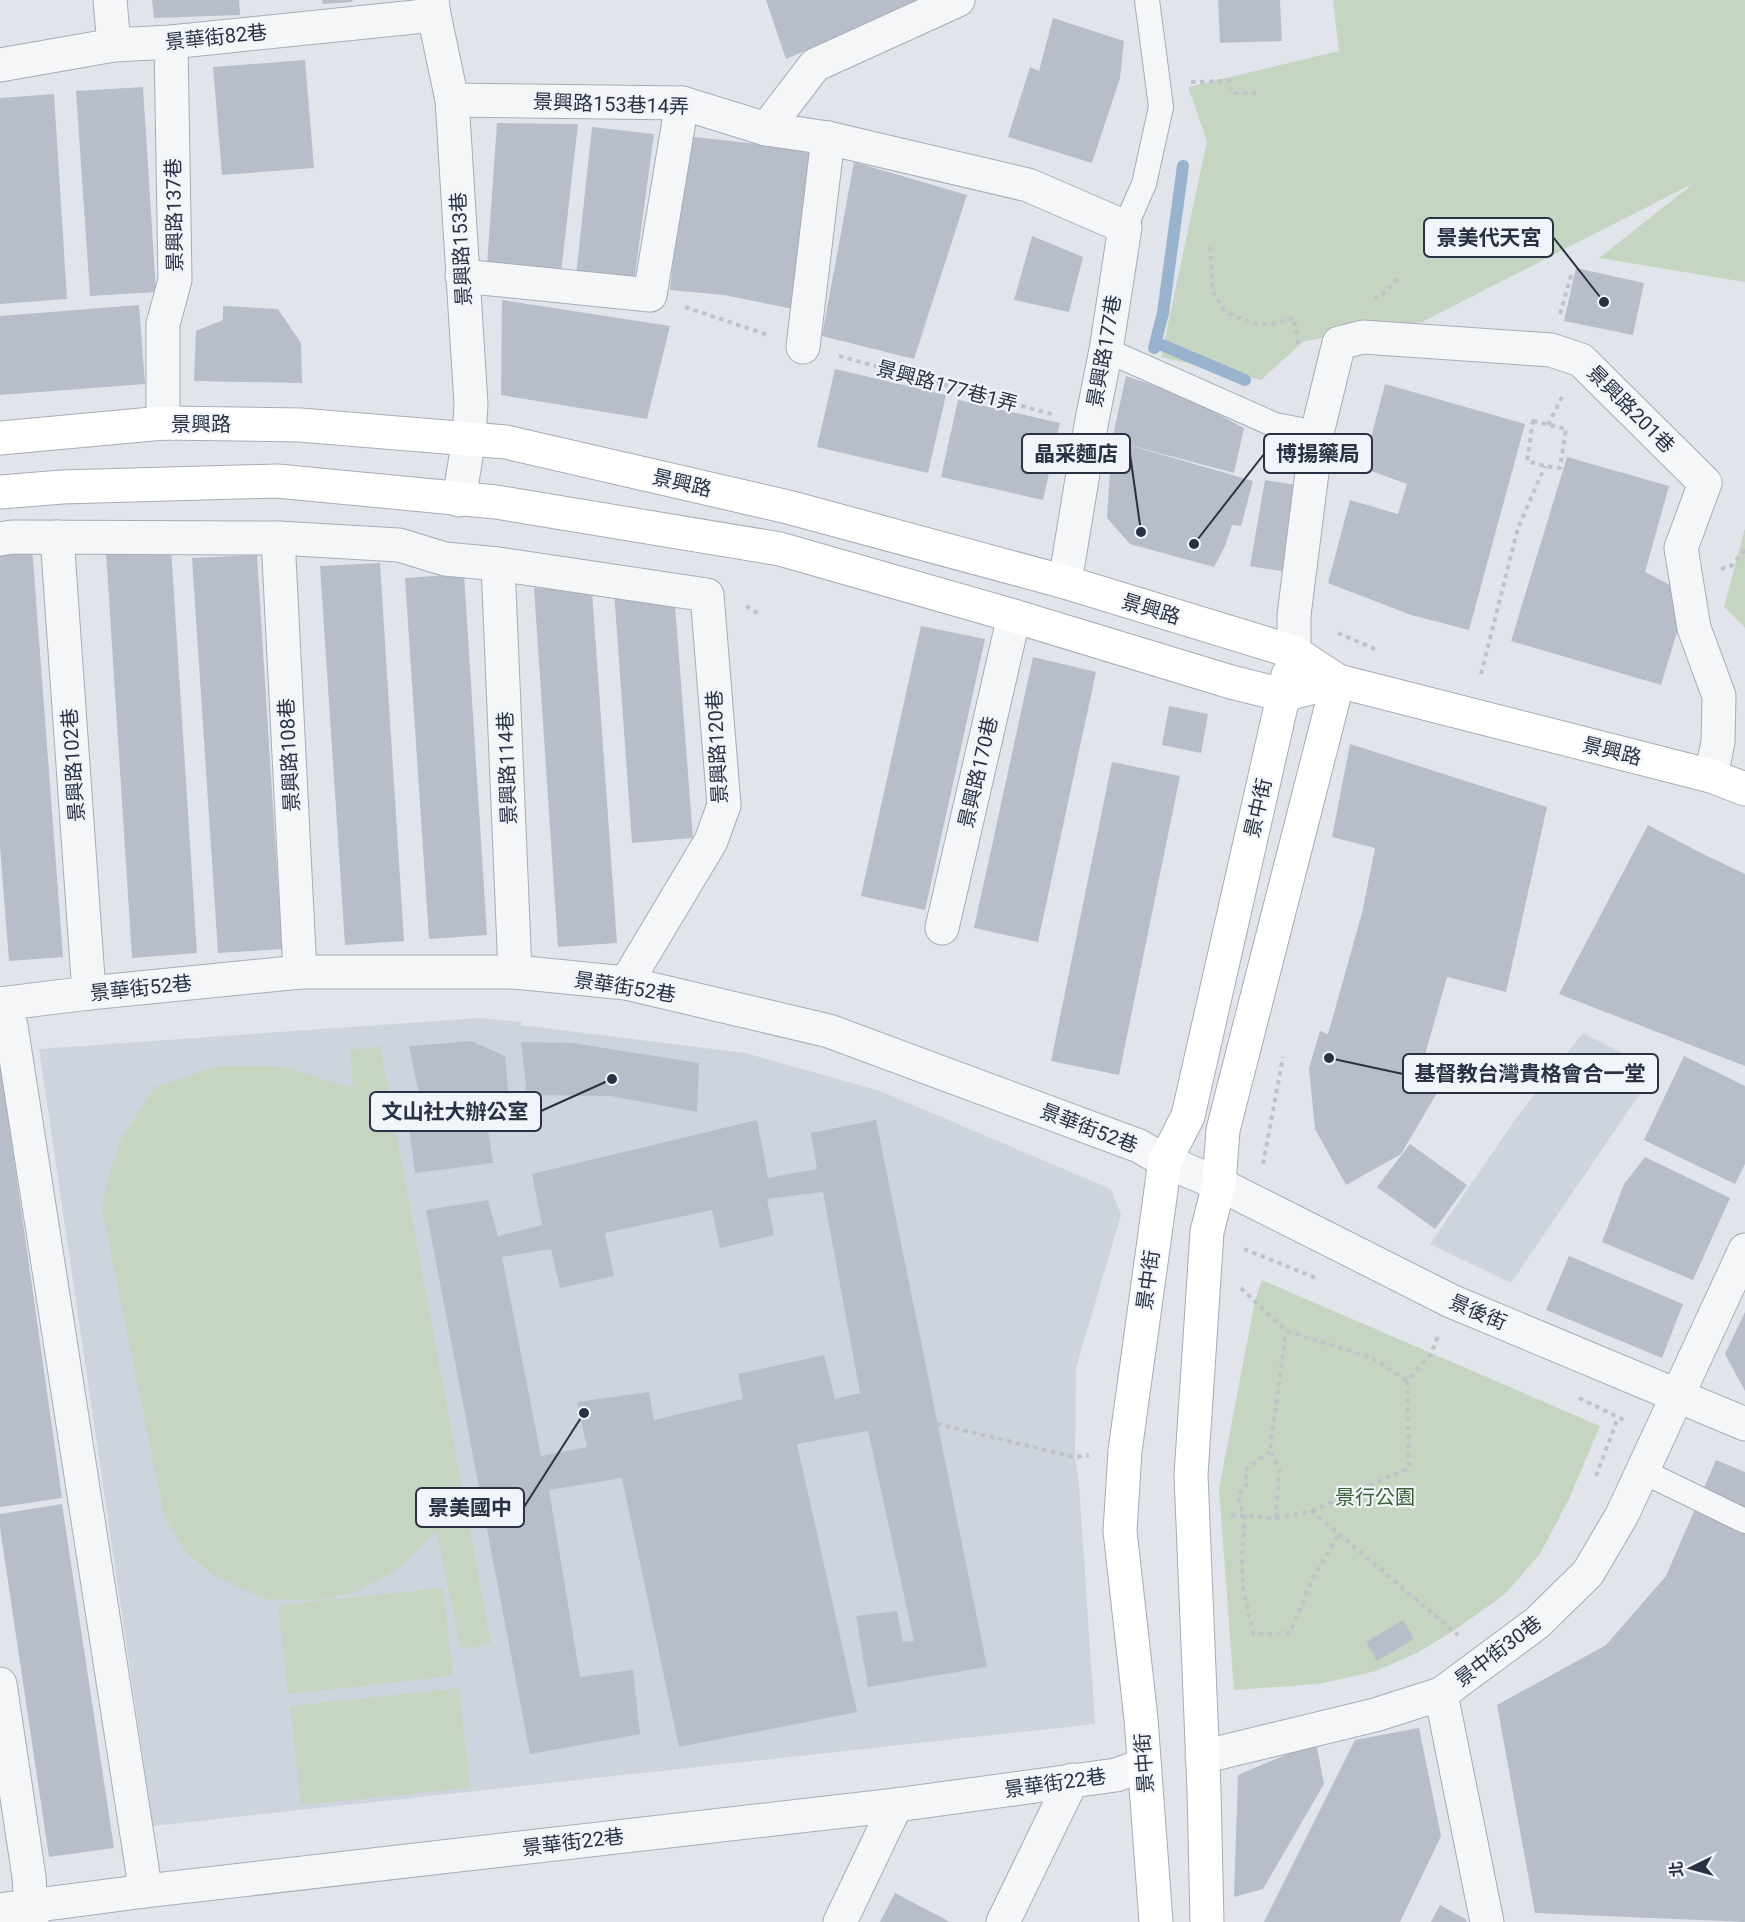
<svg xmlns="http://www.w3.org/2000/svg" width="1745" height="1922" font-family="Roboto,'Noto Sans TC',sans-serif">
<rect width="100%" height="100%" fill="#e1e5eb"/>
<g fill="#ced4dd">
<polygon points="479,1018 522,1022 520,1025 745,1053 880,1091 1111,1189 1121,1215 1076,1368 1075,1457 1079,1484 1095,1724 153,1826 39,1049"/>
<polygon points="1583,1033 1656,1070 1511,1283 1430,1244 1517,1117"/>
</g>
<g fill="#c6d5c1">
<polygon points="1333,0 1745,0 1745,282 1599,258 1694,183 1422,322 1372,327 1303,342 1261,380 1161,357 1207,141 1188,87 1339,51"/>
<polygon points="1745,528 1745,628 1724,607"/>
<polygon points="380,1046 491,1644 461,1649 436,1531 398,1569 354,1593 319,1600 264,1599 213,1575 185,1551 164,1515 102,1209 109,1175 122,1137 155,1087 217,1066 281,1066 353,1088 350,1050"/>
<polygon points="1262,1280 1600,1426 1569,1499 1540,1554 1505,1594 1455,1630 1417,1653 1376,1671 1319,1684 1234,1690 1219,1489 1255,1301"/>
<polygon points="443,1588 453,1676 288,1694 278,1605"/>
<polygon points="459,1688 470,1788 301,1805 290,1706"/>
</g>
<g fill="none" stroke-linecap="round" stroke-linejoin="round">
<g stroke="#99b2ce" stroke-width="12">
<polyline points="1162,345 1245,380"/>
<polyline points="1154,348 1163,313 1183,166"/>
</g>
</g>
<g fill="#b7bec9" fill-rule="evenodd">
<polygon points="152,0 239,0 240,15 154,18"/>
<polygon points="322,0 352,0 353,2 323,4"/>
<polygon points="766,0 923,0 786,59"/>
<polygon points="1218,0 1280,0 1282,41 1220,43"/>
<polygon points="1053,18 1124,41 1120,78 1092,163 1008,137 1030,67 1039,71"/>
<polygon points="305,60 314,168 222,175 213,67"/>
<polygon points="143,87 156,292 90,296 76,91"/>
<polygon points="54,94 67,299 0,304 0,98"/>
<polygon points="497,123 578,124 561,273 487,265"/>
<polygon points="592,127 654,134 634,282 576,276"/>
<polygon points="686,136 818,151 798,310 724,295 670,290"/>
<polygon points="854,162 967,195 914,359 822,336"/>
<polygon points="1032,236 1083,257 1069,312 1014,300"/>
<polygon points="1576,268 1644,283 1633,335 1564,321"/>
<polygon points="502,300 670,326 647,419 501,395"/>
<polygon points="139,305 145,384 0,395 0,316"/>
<polygon points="223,306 278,309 301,343 302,383 194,381 196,331 223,320"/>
<polygon points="835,369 946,395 928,473 817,447"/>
<polygon points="1126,376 1182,395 1244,428 1234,473 1118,442 1253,481 1241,526 1232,525 1225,546 1214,567 1130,544 1107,518 1112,440"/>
<polygon points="1385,384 1525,424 1469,630 1411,615 1328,583 1350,500 1398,514 1407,484 1363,468"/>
<polygon points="958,400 1060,423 1043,500 941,477"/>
<polygon points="1567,457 1669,486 1645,572 1670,585 1680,622 1661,685 1511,641"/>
<polygon points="1265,480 1301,486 1286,572 1250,566"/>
<polygon points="32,547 63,957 9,961 0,847 0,549"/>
<polygon points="171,548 197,953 132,958 106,552"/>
<polygon points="257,555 282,949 218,953 192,558"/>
<polygon points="380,563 404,941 345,945 320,566"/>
<polygon points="464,574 487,935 429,939 405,578"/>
<polygon points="534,588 592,591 617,943 558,947"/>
<polygon points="614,591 675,605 693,838 632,843"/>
<polygon points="921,626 985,639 925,910 861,896"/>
<polygon points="1033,657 1096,672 1038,942 974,928"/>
<polygon points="1169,706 1208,714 1201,753 1162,745"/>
<polygon points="1350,744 1547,807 1506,992 1447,977 1423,1062 1450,1071 1401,1154 1346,1185 1315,1129 1309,1068 1320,1031 1328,1034 1362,913 1375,848 1332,837"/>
<polygon points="1112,762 1180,776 1119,1075 1051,1061"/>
<polygon points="1648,825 1701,853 1745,874 1745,1066 1559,994"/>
<polygon points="471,1041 505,1056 510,1108 485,1111 493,1163 415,1173 407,1114 472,1108 420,1099 409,1046"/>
<polygon points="521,1042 572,1043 699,1063 697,1112 611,1096 527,1095"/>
<polygon points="1684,1056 1745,1086 1745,1164 1735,1184 1644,1140"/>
<polygon points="0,1067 1,1067 62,1498 0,1507"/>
<path d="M 757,1120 L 768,1178 L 817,1169 L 811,1133 L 876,1120 L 987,1667 L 868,1687 L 856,1616 L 897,1611 L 903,1642 L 914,1641 L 868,1431 L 797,1444 L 857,1712 L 679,1747 L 622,1478 L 549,1490 L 580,1677 L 633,1670 L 640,1734 L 530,1754 L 426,1210 L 488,1200 L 498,1236 L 542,1225 L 532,1174 ZM 823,1192 L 860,1393 L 835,1399 L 824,1355 L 738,1374 L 743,1399 L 654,1420 L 649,1392 L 577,1402 L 587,1447 L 541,1456 L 502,1257 L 551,1249 L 560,1288 L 614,1276 L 605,1233 L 712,1210 L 720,1248 L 774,1235 L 767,1199 Z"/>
<polygon points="1410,1144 1467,1185 1435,1229 1377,1187"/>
<polygon points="1645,1157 1730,1198 1693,1280 1602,1242 1624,1184"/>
<polygon points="1569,1256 1683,1304 1662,1358 1546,1310"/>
<polygon points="1745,1312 1745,1391 1725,1354"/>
<polygon points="1716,1460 1745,1472 1745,1922 1535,1913 1497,1705 1606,1645 1666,1576"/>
<polygon points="62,1504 114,1848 49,1857 0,1528 0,1514"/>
<polygon points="1403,1620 1414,1639 1377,1661 1366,1642"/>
<polygon points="1419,1728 1441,1836 1400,1922 1264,1922 1355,1740"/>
<polygon points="1316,1742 1324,1784 1263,1889 1234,1897 1238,1775"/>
<polygon points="895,1893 950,1922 880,1922"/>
<polygon points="1440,1905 1467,1920 1466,1922 1431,1922"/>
</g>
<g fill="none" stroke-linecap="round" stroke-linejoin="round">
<g stroke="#a6acb6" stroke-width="26">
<g id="lane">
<polyline points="1125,227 1144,184 1161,107 1147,0"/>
<polyline points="1106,350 1275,425 1317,433"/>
<polyline points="1642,1471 1745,1521"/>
</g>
</g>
<g stroke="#a6acb6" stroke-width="35">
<g id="street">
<polyline points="110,0 114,45"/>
<polyline points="432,0 434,15 452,100 471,404 469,438 459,500"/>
<polyline points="0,65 114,45 171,42 434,15"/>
<polyline points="452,100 682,103 766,129 828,138 1028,185 1125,227 1106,350 1091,425 1065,582"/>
<polyline points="766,129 815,65 958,0"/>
<polyline points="462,276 650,295 682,103"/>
<polyline points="803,347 828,138"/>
<polyline points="163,423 163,324 175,280 171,42"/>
<polyline points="57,537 89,993"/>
<polyline points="278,538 300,972"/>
<polyline points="0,539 12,537 278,538 399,545 445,559 498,564 707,595 724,805 711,841 626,983"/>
<polyline points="498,564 515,972"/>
<polyline points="1294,652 1294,615 1317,433 1339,343 1363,337 1551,350 1581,360 1705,483 1681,548 1694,628 1719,696 1718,742 1711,776"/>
<polyline points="942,928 1014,616"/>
<polyline points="0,1004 89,993 300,972 515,972 626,983 829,1031 1139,1146 1165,1161 1219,1184 1451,1301 1745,1424"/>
<polyline points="2,1004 11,1026 142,1867 145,1891"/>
<polyline points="0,1684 29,1877 32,1922"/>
<polyline points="1441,1694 1487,1922"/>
<polyline points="1202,1757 1375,1715 1441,1694 1537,1623 1588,1573 1622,1515 1745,1250"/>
<polyline points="0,1910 145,1891 896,1805 1116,1775 1144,1765"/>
<polyline points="840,1922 896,1805"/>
<polyline points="1003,1922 1072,1780"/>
</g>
</g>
<g stroke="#a6acb6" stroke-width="35">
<g id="secondary">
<polyline points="0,438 163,423 300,425 506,442 788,507 1065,582 1294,652 1338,681 1711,776 1745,789"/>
<polyline points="0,492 62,487 277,481 496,502 780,549 1014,616 1231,682 1283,695 1338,681"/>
<polyline points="1156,1922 1141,1719 1120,1531 1125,1451 1165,1161 1188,1116 1288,675"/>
<polyline points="1207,1922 1204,1791 1191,1475 1207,1232 1219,1184 1223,1130 1338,681"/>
</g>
</g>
<g stroke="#bfc3c9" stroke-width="4" stroke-dasharray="4.5 4.5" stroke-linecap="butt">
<polyline points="1191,82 1230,81 1231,93 1259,93"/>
<polyline points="1210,247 1213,292 1225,312 1252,323 1271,324 1294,318 1298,344"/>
<polyline points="1374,299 1382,295 1400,277"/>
<polyline points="685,307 768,335"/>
<polyline points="1560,314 1572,272"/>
<polyline points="839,356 1055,415"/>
<polygon points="1533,421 1566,429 1560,468 1545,466 1527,461"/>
<polyline points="1548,425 1564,393"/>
<polyline points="1721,569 1731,566 1745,550"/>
<polyline points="746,606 759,614"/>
<polyline points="1338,633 1375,649"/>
<polyline points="1481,674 1518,528 1545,466"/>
<polyline points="1263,1164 1283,1057"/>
<polyline points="1244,1249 1316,1278"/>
<polyline points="1241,1288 1286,1331 1373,1358 1407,1381"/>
<polyline points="1579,1398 1626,1421"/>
<polyline points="937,1424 1075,1457 1089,1455"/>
<polyline points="1270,1451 1247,1468 1245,1474 1248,1483 1238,1496 1240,1506 1245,1516 1242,1557 1243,1588 1253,1634 1290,1633 1311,1582 1339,1533"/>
<polyline points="1596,1476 1618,1418"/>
<polyline points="1312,1511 1409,1468 1407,1381 1431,1354 1438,1336"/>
<polyline points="1231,1515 1276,1518 1312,1511 1458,1635"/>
<polyline points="1276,1518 1279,1469 1270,1451 1286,1331"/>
</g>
<use href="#lane" stroke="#f4f6f8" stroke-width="24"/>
<use href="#street" stroke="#f4f6f8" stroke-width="33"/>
<use href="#secondary" stroke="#fff" stroke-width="33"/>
</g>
<g text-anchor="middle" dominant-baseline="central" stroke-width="4.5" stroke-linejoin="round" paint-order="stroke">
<g font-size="20" fill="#283244" stroke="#f1f4f8">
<text transform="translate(216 37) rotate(-6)">景華街82巷</text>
<text transform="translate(611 104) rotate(2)">景興路153巷14弄</text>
<text transform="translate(174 215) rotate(-91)">景興路137巷</text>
<text transform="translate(461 249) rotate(-93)">景興路153巷</text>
<text transform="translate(1104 351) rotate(-80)">景興路177巷</text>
<text transform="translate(947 386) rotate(15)">景興路177巷1弄</text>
<text transform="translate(1631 409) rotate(45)">景興路201巷</text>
<text x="201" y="424">景興路</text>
<text transform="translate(682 483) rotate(13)">景興路</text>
<text transform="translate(1151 609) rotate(17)">景興路</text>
<text transform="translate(717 747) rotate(-93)">景興路120巷</text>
<text transform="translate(1612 751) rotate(14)">景興路</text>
<text transform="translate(289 755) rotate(-93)">景興路108巷</text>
<text transform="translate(73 765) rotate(-94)">景興路102巷</text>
<text transform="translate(507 768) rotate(-92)">景興路114巷</text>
<text transform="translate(978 772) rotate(-77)">景興路170巷</text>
<text transform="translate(1258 808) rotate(-77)">景中街</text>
<text transform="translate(625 987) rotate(9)">景華街52巷</text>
<text transform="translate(141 988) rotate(-6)">景華街52巷</text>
<text transform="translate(1089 1128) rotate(21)">景華街52巷</text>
<text transform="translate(1148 1280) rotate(-82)">景中街</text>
<text transform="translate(1478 1312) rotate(23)">景後街</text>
<text transform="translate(1498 1651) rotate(-37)">景中街30巷</text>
<text transform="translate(1144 1763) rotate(-94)">景中街</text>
<text transform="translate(1055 1783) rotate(-8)">景華街22巷</text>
<text transform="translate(573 1842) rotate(-7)">景華街22巷</text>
</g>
<g font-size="20" fill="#3c6134" stroke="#f1f4f8">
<text x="1375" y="1497">景行公園</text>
</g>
</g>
<path fill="none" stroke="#283244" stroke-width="2" d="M1604 302L1553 237M1194 544L1264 454M1141 532L1130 454M1329 1058L1403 1074M612 1079L541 1111M584 1413L524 1507"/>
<g fill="#283244" stroke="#f1f4f8" stroke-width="2">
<circle cx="1604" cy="302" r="6"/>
<circle cx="1194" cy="544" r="6"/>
<circle cx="1141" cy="532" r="6"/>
<circle cx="1329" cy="1058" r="6"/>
<circle cx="612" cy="1079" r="6"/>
<circle cx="584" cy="1413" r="6"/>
</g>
<g fill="#f1f4f8" stroke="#283244" stroke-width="2">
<rect x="1424" y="218" width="129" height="39" rx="6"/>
<rect x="1264" y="434" width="108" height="39" rx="6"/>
<rect x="1022" y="434" width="108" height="39" rx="6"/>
<rect x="1403" y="1054" width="255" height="39" rx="6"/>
<rect x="370" y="1092" width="171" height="39" rx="6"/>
<rect x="416" y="1488" width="108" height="39" rx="6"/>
</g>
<g font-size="21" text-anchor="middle" font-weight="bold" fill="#283244">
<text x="1489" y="245">景美代天宮</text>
<text x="1318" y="461">博揚藥局</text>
<text x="1076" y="461">晶采麵店</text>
<text x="1530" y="1081">基督教台灣貴格會合一堂</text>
<text x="455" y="1119">文山社大辦公室</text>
<text x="470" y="1515">景美國中</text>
</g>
<g transform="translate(1691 1868) rotate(265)" stroke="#f1f4f8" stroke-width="4.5" paint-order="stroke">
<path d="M0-4.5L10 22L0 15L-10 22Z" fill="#283244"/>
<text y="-9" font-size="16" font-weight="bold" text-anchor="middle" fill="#283244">北</text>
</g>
</svg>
